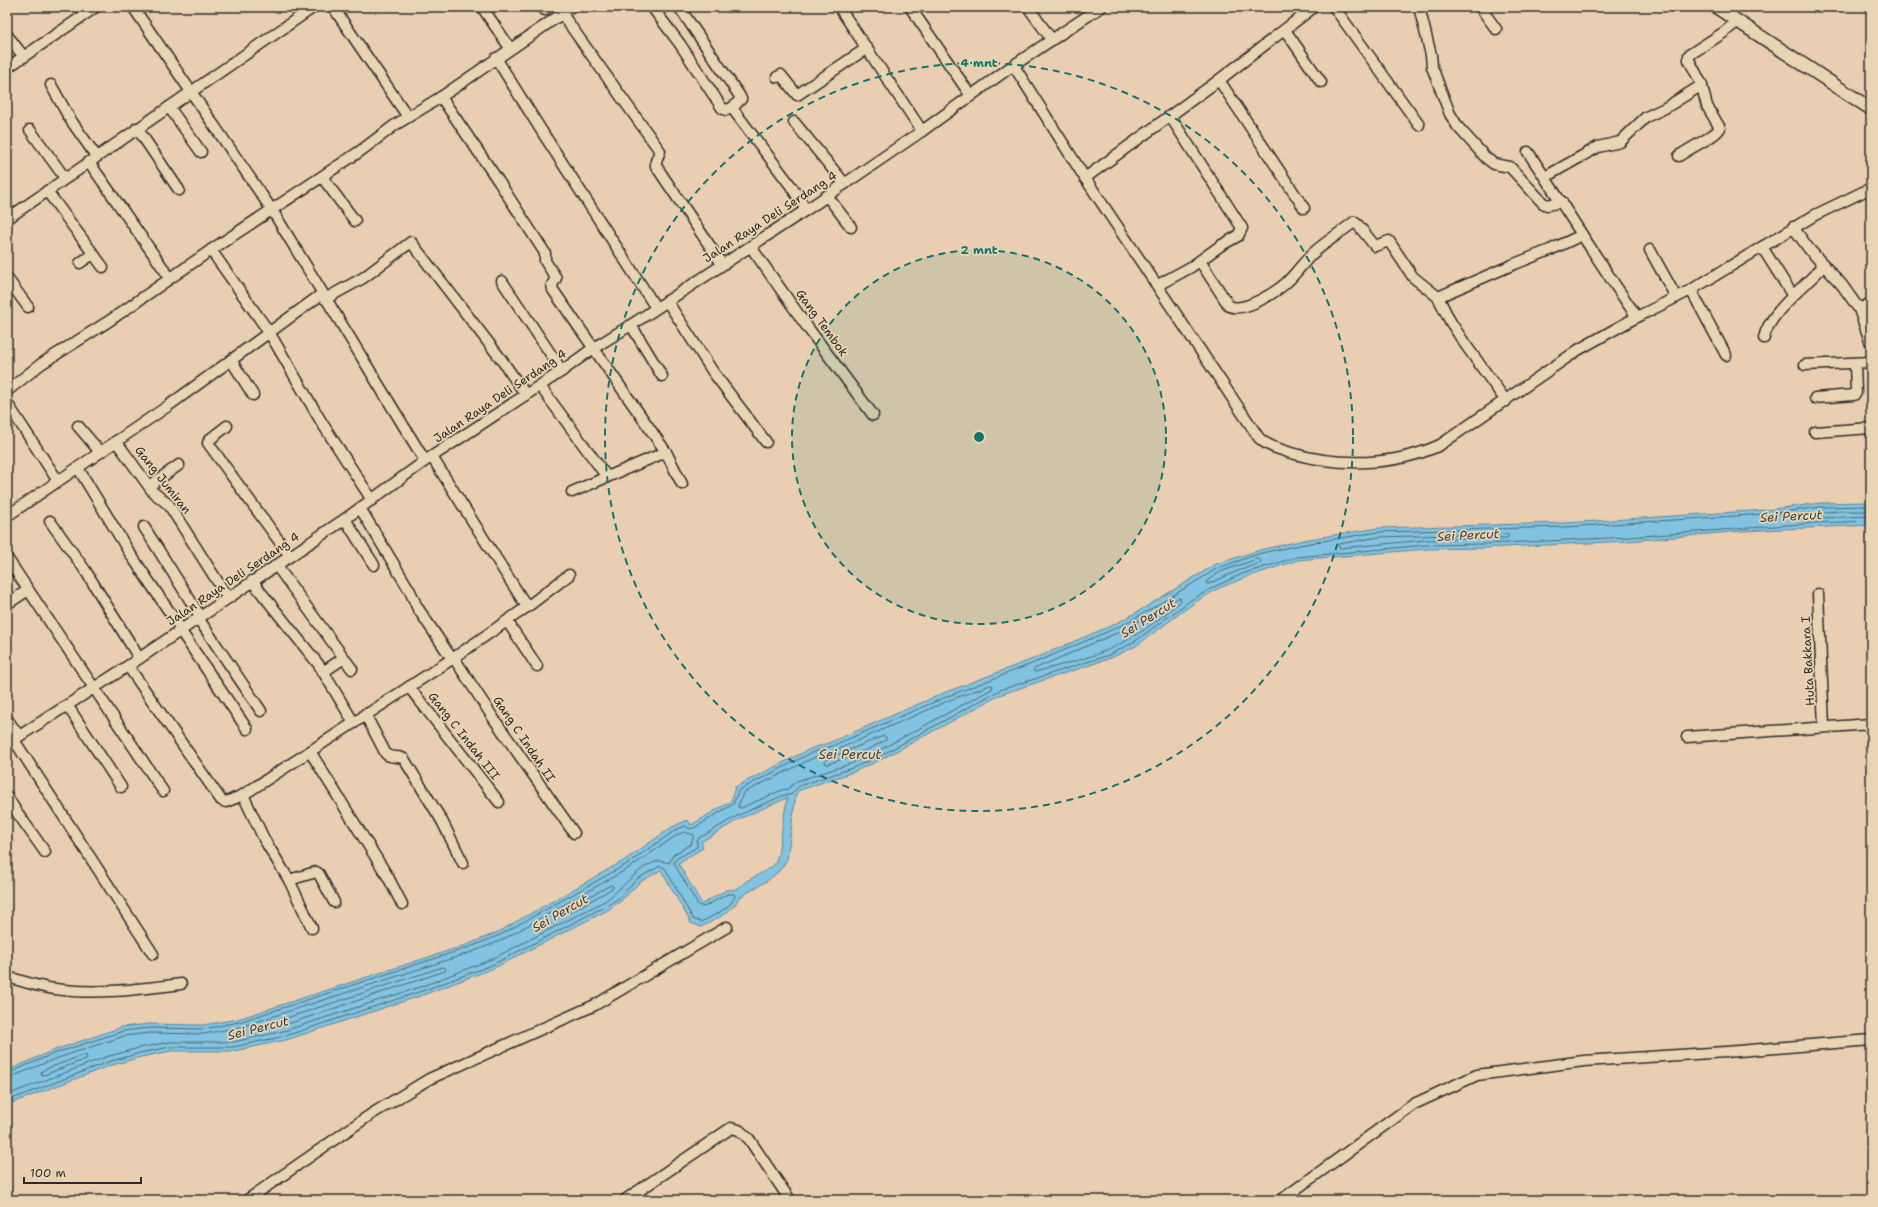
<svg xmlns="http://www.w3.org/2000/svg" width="1878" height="1207" font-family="'Shantell Sans',sans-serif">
<rect width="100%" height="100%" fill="#eaceb1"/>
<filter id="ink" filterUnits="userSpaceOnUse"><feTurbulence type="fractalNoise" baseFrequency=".025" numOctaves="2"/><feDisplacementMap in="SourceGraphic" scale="8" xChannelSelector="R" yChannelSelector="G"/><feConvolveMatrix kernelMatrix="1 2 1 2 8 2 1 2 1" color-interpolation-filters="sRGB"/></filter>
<g filter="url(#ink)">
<path fill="#81c3e1" stroke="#5f8698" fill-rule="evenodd" d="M 1871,502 L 1870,525 L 1742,531 L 1629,541 L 1485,548 L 1427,549 L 1308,559 L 1298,560 L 1244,578 L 1217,589 L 1194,603 L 1136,646 L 1111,658 L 1002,694 L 878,761 L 853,772 L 800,790 L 796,794 L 787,859 C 778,879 756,886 739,898 C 733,912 714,920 701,927 L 691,923 L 661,870 L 640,882 L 621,901 L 608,910 L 494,968 L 423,995 L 286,1040 L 234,1051 L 171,1051 L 141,1057 L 109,1066 L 7,1105 L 7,1071 L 49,1052 L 122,1027 L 149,1024 L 203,1025 L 238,1019 L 469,944 L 498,932 L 625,860 L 672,827 L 688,820 L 691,825 L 731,801 L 735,787 L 810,749 L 831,742 L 946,692 L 1033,659 L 1115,624 L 1139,611 L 1216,564 L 1260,550 L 1309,539 L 1378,528 L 1565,523 L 1766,510 L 1821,503 ZM 787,798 L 778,855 L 775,863 L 772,867 L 745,882 L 737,889 L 726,890 L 702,904 L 678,863 L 703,848 L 701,842 L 741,818 Z"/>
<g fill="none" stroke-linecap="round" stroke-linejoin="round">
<g stroke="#4d6874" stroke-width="1">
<polyline points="1871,511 1838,511 1793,515 1791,517 1793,519 1871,516"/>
<polygon points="1507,534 1509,536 1507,538 1426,540 1340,548 1338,546 1339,544 1379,537"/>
<polygon points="1258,559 1261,561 1260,563 1240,570 1208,584 1206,583 1207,581 1220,572"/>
<path d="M 1179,598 L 1181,599 L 1181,601 C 1165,614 1149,628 1131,638 C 1102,656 1068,663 1035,672 L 1033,671 L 1034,669 L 1119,632 Z"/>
<polygon points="991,685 993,686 992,689 874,753 850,764 797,781 788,789 782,790 741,808 738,807 743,793 813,758 834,751 950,700"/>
<path d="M 884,736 L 886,737 L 886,740 C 867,751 848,758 827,764 L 825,763 L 826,760 Z"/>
<polygon points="611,885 613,886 613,888 569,913 566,912 567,910"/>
<polygon points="444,967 446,969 445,971 282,1026 269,1028 267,1027 269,1024"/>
<polygon points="84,1055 87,1056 86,1059 44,1075 41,1074 42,1071"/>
<polyline points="7,1074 50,1055 123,1031 149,1028 204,1029 239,1022 470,947 500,935 627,864 674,831 685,826 690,829 694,828 733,804 739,790 811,753 832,746 948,696 1034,663 1116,628 1141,615 1218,568 1261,553 1310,543 1378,532 1565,527 1766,514 1821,507 1871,506"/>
<path d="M 7,1079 L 52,1060 L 124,1036 L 150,1033 L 204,1034 L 240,1027 L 472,952 L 502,940 L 629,868 L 677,835 L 684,832 L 694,835 L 691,844 L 673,855 L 669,863 C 666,862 662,861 659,861 C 639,865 621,891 603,902 L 490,960 L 420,987 L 284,1031 L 233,1042 L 170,1042 L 139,1048 L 106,1057 L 7,1095"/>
<path d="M 7,1101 L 108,1062 L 140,1053 L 170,1047 L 233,1047 L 285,1036 L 422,991 L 492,965 L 606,906 L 619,898 L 637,879 L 660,866 L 665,868 L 693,919 L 701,922 C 712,916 731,909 735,896 L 734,894 L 727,894 L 704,907 L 698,905 L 674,863 L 676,859 L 697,847 L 697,841 L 699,838 L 739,815 L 784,795 L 791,795 L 799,786 L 852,768 L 876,758 L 1000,690 L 1109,655 L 1134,642 L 1191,600 L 1216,586 L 1242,574 L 1297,557 L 1426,545 L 1485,544 L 1629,537 L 1815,523 L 1871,521"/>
</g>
<g stroke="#2b2b2b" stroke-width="13">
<g id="minor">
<polyline points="133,7 272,210 425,461"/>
<polyline points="333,7 408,117"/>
<polyline points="482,7 510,48"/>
<polyline points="542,7 545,10"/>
<polyline points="652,7 680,44 722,108 726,110 732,108"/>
<polyline points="679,7 739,95 741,99 732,108 791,186 806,210"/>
<polyline points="839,7 922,131"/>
<polyline points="910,7 971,96"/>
<polyline points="1028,7 1052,40"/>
<polyline points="1334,7 1419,125"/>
<polyline points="1419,7 1431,55 1432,67 1450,114 1458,127 1486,158 1494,164 1510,167 1543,203 1547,205 1562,202"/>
<polyline points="1480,7 1496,29"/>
<polyline points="562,14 660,151 656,161 656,166 722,264"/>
<polyline points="1285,30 1321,82"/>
<polyline points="7,35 24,57"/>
<polyline points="496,58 541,130 656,308"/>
<path d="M 1014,66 L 1085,178 L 1259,438 C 1268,447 1280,449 1291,453 C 1339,467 1395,466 1440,445 L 1578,350 L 1635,318 L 1691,290 L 1815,215 L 1871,188"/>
<polyline points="7,68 96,7"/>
<polyline points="777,77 781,75 797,95 867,48"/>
<polyline points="1219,80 1304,208"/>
<polyline points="51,85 70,119 96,156"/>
<polyline points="441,97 499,182 545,253 545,261 556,278 552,285 553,290 666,452 682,484"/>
<polyline points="169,107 201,152"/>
<polyline points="794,122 845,184"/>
<polyline points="137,128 179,190"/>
<polyline points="30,130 65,178"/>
<path d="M 1528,152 C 1565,207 1599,263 1637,317"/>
<path d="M 1679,156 C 1689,148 1715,137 1720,128 L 1707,106 L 1701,83 L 1689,60 L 1689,55 L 1723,33 L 1738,21"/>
<polyline points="89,162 170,278"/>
<polyline points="322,177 355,221"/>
<polyline points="1545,177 1598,147 1620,142 1646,117 1665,108 1702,85"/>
<polyline points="1085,178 1219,80 1314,7"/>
<polyline points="47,191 103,267"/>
<polyline points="827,196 851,227"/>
<polyline points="7,219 314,7"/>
<polyline points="1793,227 1809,249 1842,285 1859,309 1871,303"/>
<polyline points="751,247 808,328 873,415"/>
<polyline points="1762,247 1793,296"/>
<polyline points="211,250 269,332 322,423 372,500"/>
<polyline points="1650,250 1676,297"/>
<path d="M 1200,261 L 1229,306 C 1245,313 1278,291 1289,280 C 1297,272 1304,262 1312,254 C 1324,243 1340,233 1354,222 L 1358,225 L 1375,246 L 1389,241 L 1413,277 L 1438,297"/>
<polyline points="80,263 93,254"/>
<polyline points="7,278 28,307"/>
<polyline points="502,281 562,371"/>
<polyline points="1158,285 1191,267 1220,246 1238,236 1242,228 1170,116"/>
<polyline points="1691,290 1726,355"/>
<polyline points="325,299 363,278 411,242 501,359 526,395"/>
<polyline points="667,301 713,372 766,442"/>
<polyline points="1859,309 1871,344"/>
<polyline points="631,325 662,376"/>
<path d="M 1764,338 C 1769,312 1807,285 1824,265"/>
<polyline points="231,360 253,395"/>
<polyline points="1805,365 1871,362"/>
<polyline points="540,386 607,477 666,452"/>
<polyline points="7,391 41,364 109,321 211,250 359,152 395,125 441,97 572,7"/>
<polyline points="1815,398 1854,395 1856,393 1855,364"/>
<polyline points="1506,401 1465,344 1450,321 1438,297 1512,265 1550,250 1582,235"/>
<polyline points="7,403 58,481"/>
<polyline points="78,426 100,452"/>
<polyline points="227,426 209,440 208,443 290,556"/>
<polyline points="1815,432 1871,428"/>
<polyline points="116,441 153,492 169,505 228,598"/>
<polyline points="78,468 129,552 181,629"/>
<polyline points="149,486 179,465"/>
<polyline points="572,492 607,477"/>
<polyline points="360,508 410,591 417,607 452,659"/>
<polyline points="7,516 168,406 322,294"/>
<polyline points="345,519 374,565"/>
<polyline points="50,521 85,570 139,658"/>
<polyline points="144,527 200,616"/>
<polyline points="7,558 163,791"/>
<polyline points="276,565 352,669"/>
<polyline points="252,581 319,665 354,723"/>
<polyline points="1818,594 1824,726"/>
<polyline points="7,604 28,590"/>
<polyline points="527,607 569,575"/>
<polyline points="198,618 261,711"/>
<polyline points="507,621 537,666"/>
<polyline points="180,630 247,729"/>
<polyline points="454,658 494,719 574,833"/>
<polyline points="128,666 221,800 226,802 243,795"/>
<polyline points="323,672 344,658"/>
<polyline points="409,687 499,802"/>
<polyline points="67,705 121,787"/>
<path d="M 365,714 L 386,754 C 391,759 399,755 404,759 L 442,821 L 463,863"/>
<polyline points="7,719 19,736"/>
<polyline points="1687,737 1871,724"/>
<polyline points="14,740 153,954"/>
<polyline points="7,744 128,666 345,519 425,461 562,371 592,349 631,325 818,202 922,131 1008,69 1101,7"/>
<polyline points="311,753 388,877 402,904"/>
<polyline points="7,796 14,808 45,852"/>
<polyline points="289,880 316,872 319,874 334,902"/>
<polyline points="312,928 289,880 264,839 243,795 452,659 527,607 432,457"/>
<path d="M 7,977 C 23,981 39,987 55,989 C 96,995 141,989 181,984"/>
<polyline points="247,1200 370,1115 429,1079 595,1005 727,927"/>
<polyline points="625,1200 731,1128 739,1130 749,1139 790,1200"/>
<polyline points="1281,1200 1414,1104 1477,1075 1584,1061 1726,1052 1871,1040"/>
</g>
</g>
<g stroke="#2b2b2b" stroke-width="15">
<polyline id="major" points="1716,7 1871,109"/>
</g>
<use href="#minor" stroke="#e9d5b3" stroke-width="10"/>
<use href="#major" stroke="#e9d5b3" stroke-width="12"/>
</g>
</g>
<circle cx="979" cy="437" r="187" fill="#0f766e" fill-opacity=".12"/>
<g fill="none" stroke="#0f766e" stroke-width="2" stroke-dasharray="7 5">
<circle cx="979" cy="437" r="187"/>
<circle cx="979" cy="437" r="374"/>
</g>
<g text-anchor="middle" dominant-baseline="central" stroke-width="3.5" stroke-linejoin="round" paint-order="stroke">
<g font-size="12" fill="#2b2b2b" stroke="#e9d5b3">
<text transform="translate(770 217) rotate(-33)">Jalan Raya Deli Serdang 4</text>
<text transform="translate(822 323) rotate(54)">Gang Tembok</text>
<text transform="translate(500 396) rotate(-34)">Jalan Raya Deli Serdang 4</text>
<text transform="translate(163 480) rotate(52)">Gang Jumiran</text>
<text transform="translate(233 579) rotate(-34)">Jalan Raya Deli Serdang 4</text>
<text transform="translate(1808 661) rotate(-93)">Huta Bakkara I</text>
<text transform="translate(464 736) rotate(52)">Gang C Indah III</text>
<text transform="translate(524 739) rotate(56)">Gang C Indah II</text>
</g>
<g font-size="13" font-style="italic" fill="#384246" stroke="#e9d5b3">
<text transform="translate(1791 516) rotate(-3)">Sei Percut</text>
<text transform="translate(1468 535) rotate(-3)">Sei Percut</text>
<text transform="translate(1148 618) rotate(-32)">Sei Percut</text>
<text x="850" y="754">Sei Percut</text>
<text transform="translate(560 913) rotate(-30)">Sei Percut</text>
<text transform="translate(258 1028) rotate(-14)">Sei Percut</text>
</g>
</g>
<circle cx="979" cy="437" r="6" fill="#0f766e" stroke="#e9d5b3" stroke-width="2"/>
<g font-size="12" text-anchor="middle" font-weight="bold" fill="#0f766e" stroke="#e9d5b3" stroke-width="3.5" stroke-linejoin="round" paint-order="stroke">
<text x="979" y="67">4 mnt</text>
<text x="979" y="254">2 mnt</text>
</g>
<rect width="1878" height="1207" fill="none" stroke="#e9d5b3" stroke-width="24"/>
<rect x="12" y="12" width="1854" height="1183" fill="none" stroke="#2b2b2b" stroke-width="1.5" filter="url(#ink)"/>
<path d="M24 1177v6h117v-6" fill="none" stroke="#2b2b2b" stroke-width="2"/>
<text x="30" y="1177" font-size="12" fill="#2b2b2b" stroke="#e9d5b3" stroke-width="3" paint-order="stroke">100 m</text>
</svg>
